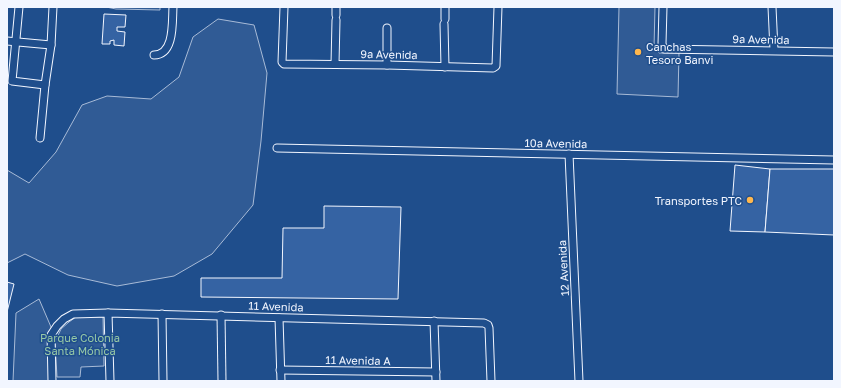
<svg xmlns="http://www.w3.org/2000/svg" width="841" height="388" font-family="'Golos Text',sans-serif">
<rect width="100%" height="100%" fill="#1f4e8c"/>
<g fill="#305b95" stroke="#a8bbd7">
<polygon points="106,7 160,7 160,10 116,9"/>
<polygon points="619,7 655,7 654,48 659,53 679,53 678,97 617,94"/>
<polygon points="218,19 254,25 267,73 261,141 253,205 212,254 174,276 117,286 68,275 25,254 7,263 7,170 29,183 56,152 82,105 107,96 151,99 179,77 193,37"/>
<polygon points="39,299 51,327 52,381 13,381 16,313"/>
<polygon points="76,317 103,317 104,366 81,367 80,377 57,377 55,342 61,329 69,322"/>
</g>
<g fill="#3563a3" stroke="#f2f6ff">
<polygon points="104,14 126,15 125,27 117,27 117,31 125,32 124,46 114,45 114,40 110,41 110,44 102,44"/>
<polygon points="735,165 770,169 765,232 730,231"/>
<polygon points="770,169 834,169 834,235 765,232"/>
<polygon points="324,206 401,207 398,299 201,297 201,278 282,278 283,228 324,228"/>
<polygon points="7,282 14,284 7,312"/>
</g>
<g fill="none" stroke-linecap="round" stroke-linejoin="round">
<g stroke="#f2f6ff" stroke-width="9">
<g id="minor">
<polyline points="19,7 12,81 45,85"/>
<polyline points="284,7 282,62 284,64 387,65 493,68 496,66 498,7"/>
<polyline points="663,7 662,44 664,49 834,52"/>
<polyline points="772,7 774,50"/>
<polyline points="336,15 336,7"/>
<polyline points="445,19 445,7"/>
<polyline points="444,24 445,67"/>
<polyline points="7,41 51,45"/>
<path d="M 154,55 C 175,55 172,21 173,7"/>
<polyline points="335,64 336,20"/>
<polyline points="387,65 387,28"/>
<polyline points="40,138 45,85 51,45 53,7"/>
<polyline points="277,148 834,160"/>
<polyline points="569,154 579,381"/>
<polyline points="108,313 110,381"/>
<polyline points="162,314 163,381"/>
<polyline points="221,315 222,381"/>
<polyline points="279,318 281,381"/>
<polyline points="434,321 436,381"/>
<polyline points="280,370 436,372"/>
<polyline points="52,381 51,335 57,326 64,319 73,314 108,313 484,323 488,325 489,328 491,381"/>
</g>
</g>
<use href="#minor" stroke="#1f4e8c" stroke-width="7"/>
</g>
<g fill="#ffb74d" stroke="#1f4e8c" stroke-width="1.5">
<circle cx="638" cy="52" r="4"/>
<circle cx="750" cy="200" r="4"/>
</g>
<g text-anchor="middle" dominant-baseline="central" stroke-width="3" stroke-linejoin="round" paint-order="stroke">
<g font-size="11" fill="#f2f6ff" stroke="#1f4e8c">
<text transform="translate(761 39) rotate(1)">9a Avenida</text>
<text transform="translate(389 54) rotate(1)">9a Avenida</text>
<text transform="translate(556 143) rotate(1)">10a Avenida</text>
<text transform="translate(563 268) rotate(-93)">12 Avenida</text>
<text transform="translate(276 306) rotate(2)">11 Avenida</text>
<text transform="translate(358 360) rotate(1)">11 Avenida A</text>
</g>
<g font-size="11" fill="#f2f6ff" stroke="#1f4e8c" text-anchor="start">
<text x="646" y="46">Canchas<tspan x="646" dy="13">Tesoro Banvi</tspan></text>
<text x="742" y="200" text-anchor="end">Transportes PTC</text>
</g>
<g font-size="11" fill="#97c8a6" stroke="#1f4e8c">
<text x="80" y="337">Parque Colonia<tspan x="80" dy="13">Santa Mónica</tspan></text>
</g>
</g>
<rect width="841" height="388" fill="none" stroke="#f2f6ff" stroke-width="16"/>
</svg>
